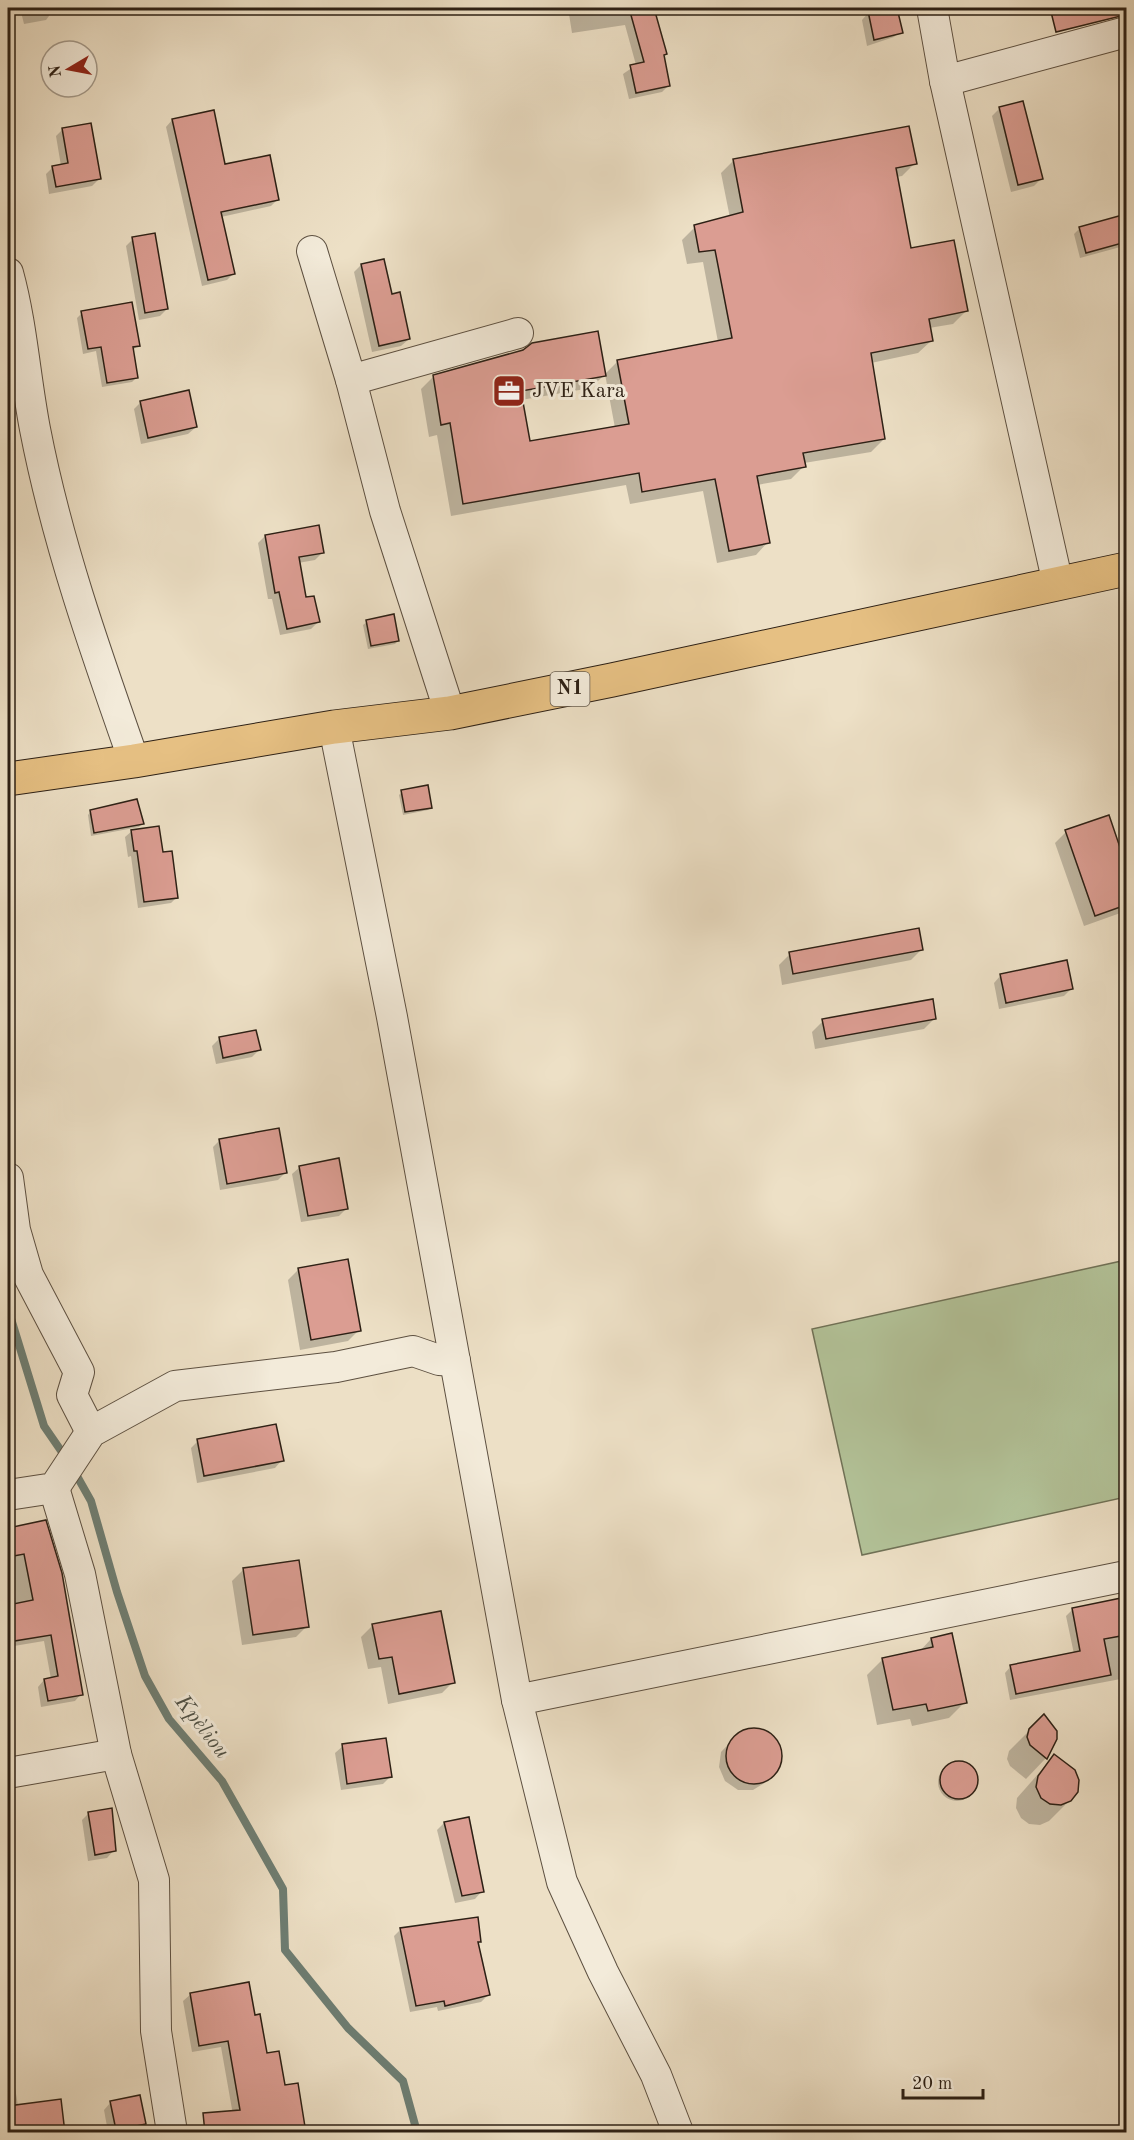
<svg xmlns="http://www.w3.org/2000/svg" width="1134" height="2140" font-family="'Old Standard TT',serif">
<rect width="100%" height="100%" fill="#ede0c6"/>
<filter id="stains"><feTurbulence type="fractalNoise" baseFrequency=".00333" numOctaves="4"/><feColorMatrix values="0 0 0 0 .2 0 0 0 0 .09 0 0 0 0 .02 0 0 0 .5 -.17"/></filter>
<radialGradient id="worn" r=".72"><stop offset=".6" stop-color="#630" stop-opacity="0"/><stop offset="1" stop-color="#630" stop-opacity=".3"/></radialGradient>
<polygon fill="#b3c399" stroke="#707257" stroke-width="1.5" points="1126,1260 1126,1497 862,1555 812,1329"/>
<g fill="#0003" fill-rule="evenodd">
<polygon points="20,8 47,8 49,16 46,20 24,24"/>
<polygon points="568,8 652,8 665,53 663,56 669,85 662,92 629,99 623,74 636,65 625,25 572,33"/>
<polygon points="896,8 901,30 894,37 867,46 862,20 869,12"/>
<polygon points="1022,103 1041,179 1034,186 1011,192 992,116 999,109"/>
<polygon points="172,120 224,166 277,200 271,206 221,217 233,274 227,280 202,286 166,127"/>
<polygon points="63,129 99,179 92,186 49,194 46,174 53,167 61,166 56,136"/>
<path d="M 734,160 L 915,163 L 902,176 L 896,177 L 910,250 L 966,311 L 953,324 L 929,328 L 931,341 L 918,353 L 871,363 L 884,439 L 871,452 L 804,463 L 804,466 L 791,479 L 757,485 L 768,542 L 756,555 L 717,563 L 703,491 L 630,504 L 626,485 L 451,516 L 437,435 L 429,437 L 421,389 L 434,376 L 604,375 L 618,361 L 718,342 L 703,262 L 687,264 L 682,240 L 695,227 L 730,218 L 721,173 ZM 605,374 L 615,428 L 529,443 L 521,400 L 591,388 Z"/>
<polygon points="1126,216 1126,256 1124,246 1080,258 1074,234 1080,228"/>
<polygon points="133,239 167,309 160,316 139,320 126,246"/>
<polygon points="361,265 391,296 409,339 401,346 372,352 354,272"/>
<polygon points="82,313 138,345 133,350 137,377 132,382 102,387 96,351 83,354 77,318"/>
<polygon points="141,402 196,427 188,434 141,444 134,409"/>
<polygon points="265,536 323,552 315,560 298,563 305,599 318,622 311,629 280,635 272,599 268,599 258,543"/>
<polygon points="367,622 398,641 395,644 368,649 363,625"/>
<polygon points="402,792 431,807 428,810 403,815 399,795"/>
<polygon points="91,811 142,824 139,827 91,836 88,815"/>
<polygon points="1108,817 1126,870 1126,911 1084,926 1055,843 1066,832"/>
<polygon points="132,831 162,854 177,897 171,903 138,908 131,856 128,857 125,837"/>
<polygon points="922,949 911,960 782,985 779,965 790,954"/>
<polygon points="1001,975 1071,989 1064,996 999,1009 994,983"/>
<polygon points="935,1018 924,1029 815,1049 812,1032 823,1021"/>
<polygon points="220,1038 259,1050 252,1057 216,1064 212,1046"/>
<polygon points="220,1140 285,1173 278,1180 220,1190 213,1147"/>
<polygon points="300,1167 347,1208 339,1216 301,1222 292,1174"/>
<polygon points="299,1269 359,1330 348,1341 300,1350 288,1280"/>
<polygon points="8,1432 15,1476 8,1482"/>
<polygon points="198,1441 282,1460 275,1468 197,1483 191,1448"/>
<polygon points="45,1522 81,1694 75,1701 41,1707 38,1687 44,1680 51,1679 44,1641 8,1647 8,1529"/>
<polygon points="243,1570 307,1626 296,1637 242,1645 232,1581"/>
<polygon points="1126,1598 1126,1678 1010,1700 1005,1673 1011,1666 1074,1654 1066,1616 1073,1609"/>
<polygon points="372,1626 453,1682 442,1693 388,1704 381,1667 368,1669 361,1637"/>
<polygon points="931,1639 965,1702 949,1718 912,1726 910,1719 877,1725 867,1675 883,1659 919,1652"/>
<polygon points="1044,1716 1046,1758 1026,1779 1010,1766 1007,1759 1009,1751"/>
<polygon points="754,1729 769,1733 778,1745 781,1760 774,1774 766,1782 753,1790 738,1790 725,1781 719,1767 721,1752 739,1733"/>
<polygon points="343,1746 390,1777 383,1784 341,1790 335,1753"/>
<polygon points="1054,1756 1070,1800 1049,1821 1040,1825 1029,1824 1021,1818 1016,1808 1017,1798"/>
<circle cx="957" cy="1782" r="19"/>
<polygon points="89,1813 114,1850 107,1858 88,1861 82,1820"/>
<polygon points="444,1823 482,1891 475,1899 455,1903 437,1830"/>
<polygon points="401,1929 479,1941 476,1944 488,1995 481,2002 438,2011 437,2007 410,2012 394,1936"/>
<polygon points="191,1994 254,2017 266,2055 236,2132 221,2047 192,2052 183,2001"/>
<polygon points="8,1997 12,2015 8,2020"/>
<polygon points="11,2062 18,2106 64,2132 8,2132 8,2063"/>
<polygon points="111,2102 144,2124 137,2131 108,2132 104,2110"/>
</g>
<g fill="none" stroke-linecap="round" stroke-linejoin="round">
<g stroke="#6e7e73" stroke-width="8">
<polyline points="8,1309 44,1426 66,1458"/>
<polyline points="73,1469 91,1501 117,1592 145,1676 169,1719 222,1781 283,1889 285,1950 348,2028 403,2081 417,2132"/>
</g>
</g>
<g fill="#db9d92" stroke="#2d2015" stroke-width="1.5">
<polygon points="629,8 654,8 667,54 664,55 670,86 636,93 630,65 644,62"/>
<polygon points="886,8 897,8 903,33 874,40 868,11"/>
<polygon points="1050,8 1124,8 1125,15 1056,32"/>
<polygon points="1023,101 1043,179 1018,185 999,107"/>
<polygon points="214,110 225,164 270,155 279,200 221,212 235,274 208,280 172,119"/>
<polygon points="91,123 101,179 56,187 52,166 68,163 62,128"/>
<polygon points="909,126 917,164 896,168 911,248 954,240 968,311 929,319 933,341 871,353 885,439 803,453 806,467 757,476 770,543 729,551 715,479 642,492 639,473 463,504 450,423 441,425 433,375 523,350 532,343 598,331 606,376 521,391 530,441 629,424 617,360 732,338 715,250 699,252 694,225 743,212 733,159"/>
<polygon points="1126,214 1126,242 1086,253 1079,227"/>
<polygon points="155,233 168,309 145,313 132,237"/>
<polygon points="384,259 392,294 400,292 410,339 379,346 361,264"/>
<polygon points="132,302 140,346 133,347 138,378 107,383 101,347 88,349 81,311"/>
<polygon points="189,390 197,427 148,438 140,401"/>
<polygon points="319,525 324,553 299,557 306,597 314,596 320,622 287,629 279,592 275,593 265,535"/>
<polygon points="394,614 399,641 371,646 366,620"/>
<polygon points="428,785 432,808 405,812 401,790"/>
<polygon points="137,799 144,824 94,833 90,810"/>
<polygon points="1109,815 1126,865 1126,905 1095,916 1065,830"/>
<polygon points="159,826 163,852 172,851 178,898 144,902 137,851 134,851 131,830"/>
<polygon points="919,928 923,950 793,974 789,952"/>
<polygon points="1067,960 1073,989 1006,1003 1000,974"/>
<polygon points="933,999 936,1019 826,1039 822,1019"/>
<polygon points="256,1030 261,1050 223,1058 219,1037"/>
<polygon points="279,1128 287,1173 227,1184 219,1139"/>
<polygon points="339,1158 348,1209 308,1216 299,1166"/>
<polygon points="348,1259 361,1331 311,1340 298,1268"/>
<polygon points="276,1424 284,1461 204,1476 197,1439"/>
<polygon points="46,1520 62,1573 83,1695 48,1701 44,1679 58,1676 51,1635 8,1642 8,1605 33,1600 24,1554 8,1557 8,1528"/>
<polygon points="299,1560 309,1627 253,1635 243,1568"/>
<polygon points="1126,1597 1126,1635 1104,1639 1111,1675 1016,1694 1010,1665 1080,1651 1072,1608"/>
<polygon points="441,1611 455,1683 399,1694 392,1657 379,1659 372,1624"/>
<polygon points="952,1633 967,1703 928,1711 926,1704 893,1710 882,1658 933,1647 931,1638"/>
<polygon points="1044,1714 1057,1731 1057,1739 1047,1759 1030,1745 1027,1737 1029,1729"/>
<circle cx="754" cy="1756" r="28"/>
<polygon points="386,1738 392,1777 347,1784 342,1744"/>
<polygon points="1054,1754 1075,1770 1079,1780 1078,1792 1071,1801 1061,1805 1050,1804 1041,1798 1036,1787 1038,1776"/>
<circle cx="959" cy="1780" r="19"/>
<polygon points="112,1808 116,1851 95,1855 88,1812"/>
<polygon points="469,1817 484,1892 462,1896 444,1822"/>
<polygon points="478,1917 481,1942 478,1942 490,1995 445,2006 444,2001 416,2006 400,1928"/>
<polygon points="249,1982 255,2015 260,2014 267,2053 279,2051 285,2085 298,2083 306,2133 205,2133 203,2113 240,2110 228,2041 199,2046 190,1993"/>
<polygon points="140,2095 146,2124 116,2130 110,2101"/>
<polygon points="61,2099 65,2133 8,2133 8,2106"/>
</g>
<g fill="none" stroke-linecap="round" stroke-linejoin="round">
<g stroke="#5d5041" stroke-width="32">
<g id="street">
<polyline points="932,8 945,81 1058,584"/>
<polyline points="945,81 1126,32"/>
<polyline points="312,251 351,380 385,511 450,713"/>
<path d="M 8,273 C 22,324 25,377 35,429 C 57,543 96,653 134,761"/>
<polyline points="351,380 518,333"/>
<polyline points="334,727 392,1017 517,1700 562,1882 603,1972 656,2075 678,2132"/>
<polyline points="8,1178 15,1230 28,1275 79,1372 72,1395 91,1432"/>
<polyline points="54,1488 80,1574 116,1754 154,1880 156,2031 172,2132"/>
<polyline points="8,1495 54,1488 91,1432 175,1386 336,1367 413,1351 439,1360 455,1361"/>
<polyline points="517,1700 1126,1576"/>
<polyline points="8,1773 116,1754"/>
</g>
</g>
<g stroke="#2d2015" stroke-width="35">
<polyline id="highway" points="8,779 134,761 334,727 450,713 612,680 1126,569"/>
</g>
<use href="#street" stroke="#f3ebda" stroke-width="30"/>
<use href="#highway" stroke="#e6c083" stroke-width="33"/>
</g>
<defs>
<g id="office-square" transform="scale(1.725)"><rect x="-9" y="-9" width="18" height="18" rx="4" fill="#8f2418" stroke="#f3ebda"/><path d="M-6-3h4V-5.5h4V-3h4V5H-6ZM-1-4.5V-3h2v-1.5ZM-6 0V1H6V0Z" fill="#fff"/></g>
</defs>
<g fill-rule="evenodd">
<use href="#office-square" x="509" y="391"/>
</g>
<g text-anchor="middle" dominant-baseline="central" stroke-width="6" stroke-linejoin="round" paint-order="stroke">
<rect fill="#f3ebda" stroke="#685d50" stroke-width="1.5" x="550.5" y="672" width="39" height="34" rx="4.5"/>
<g font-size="20" font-weight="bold" fill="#2d2015">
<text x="570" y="689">N1</text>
</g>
<g font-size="21" fill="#2d2015" stroke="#f3ebda" text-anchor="start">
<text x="532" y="391">JVE Kara</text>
</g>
<g font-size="22" font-style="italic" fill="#4d4f44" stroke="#f3ebda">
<text transform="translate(202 1727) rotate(52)">Kpèliou</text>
</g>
</g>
<rect width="1134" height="2140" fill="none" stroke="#ede0c6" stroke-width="30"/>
<rect x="9" y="9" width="1116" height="2122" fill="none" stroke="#2d2015" stroke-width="3"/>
<rect x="15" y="15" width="1104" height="2110" fill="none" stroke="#2d2015" stroke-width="1.5"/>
<g transform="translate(69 69) rotate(260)"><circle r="28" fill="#f3ebda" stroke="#a49a8b" stroke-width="1.5"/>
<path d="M0-4.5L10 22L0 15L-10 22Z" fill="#8f2418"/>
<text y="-9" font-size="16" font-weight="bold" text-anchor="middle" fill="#2d2015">N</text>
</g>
<path d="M903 2089v9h80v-9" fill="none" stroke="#2d2015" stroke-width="3"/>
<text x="912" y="2089" font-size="18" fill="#2d2015" stroke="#f3ebda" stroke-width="4.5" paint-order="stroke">20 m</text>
<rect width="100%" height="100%" filter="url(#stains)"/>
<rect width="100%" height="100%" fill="url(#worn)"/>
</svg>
